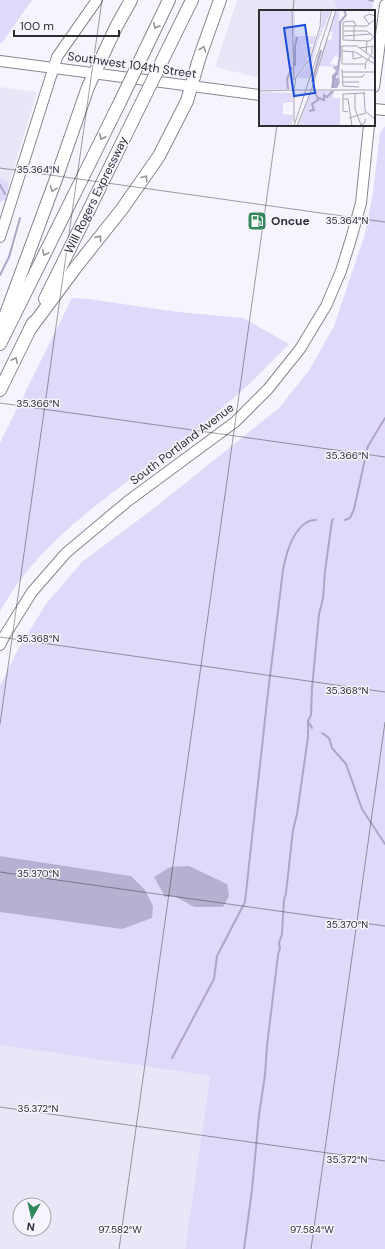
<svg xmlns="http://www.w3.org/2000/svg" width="385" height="1249" font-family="'DM Sans',sans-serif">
<rect width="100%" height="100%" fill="#f7f4ff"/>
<g fill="#eae6f8" fill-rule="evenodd">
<polygon points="237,0 334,0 337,11 260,11 260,78 215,67"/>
<polygon points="0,87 37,92 9,184 0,177"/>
<path d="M 0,1045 L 210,1076 L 185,1249 L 0,1249 ZM 20,1205 L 44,1205 L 44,1229 L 20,1229 Z"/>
</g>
<g fill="#e1d9f9" fill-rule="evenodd">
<polygon points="0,0 32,0 2,43 0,43"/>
<polygon points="334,0 373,0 372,11 337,11"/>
<path d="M 385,126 L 385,1249 L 185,1249 L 210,1076 L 0,1045 L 0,900 L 131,876 L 0,856 L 0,686 L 16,653 L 46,604 L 83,561 L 153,509 L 279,408 L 310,369 L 334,326 L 365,234 L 373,193 L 380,133 ZM 174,896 L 223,907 L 194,907 Z"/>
<polygon points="0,177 9,184 6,200 0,202"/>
<path d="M 72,298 L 88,299 L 178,312 L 243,318 L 289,344 C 275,358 261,373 246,387 C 228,404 206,421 186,437 C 120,490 41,535 0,612 L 0,443 Z"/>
</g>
<g fill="#b8b0d0">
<polygon points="0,856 131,876 145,890 153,906 152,918 122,929 0,912"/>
<polygon points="189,866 227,884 229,896 223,907 194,907 174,896 165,897 154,877 170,867"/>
</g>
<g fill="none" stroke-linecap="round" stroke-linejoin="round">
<g stroke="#aea6c6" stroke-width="2">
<polyline points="369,0 373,1"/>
<polyline points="0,185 5,194"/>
<polyline points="0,275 9,257 20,218"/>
<polyline points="345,520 350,518 354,509 368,446 385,418"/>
<polyline points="312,728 308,721 311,715 312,688 319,614 323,599 325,571 332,521 333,519"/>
<polyline points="322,733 329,738 332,748 346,764 362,809 385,844"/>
<path d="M 172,1058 L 214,979 L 217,956 L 245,902 L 267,701 L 283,570 C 286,554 292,531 307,522 C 309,521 313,520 316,520"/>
<polyline points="244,1249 252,1190 259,1115 265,1075 267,1046 278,955 280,948 279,943 282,934 284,900 286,893 293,830 297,814 308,737 308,721"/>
</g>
<g stroke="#88868f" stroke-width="12">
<g id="secondary">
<polyline points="0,61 260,95"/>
<polyline points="374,87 385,5"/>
<polyline points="374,109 385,110"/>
<polyline points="0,237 57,57 97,0"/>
<polyline points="0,645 5,635 32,592 66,553 128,501 235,422 268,389 300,349 326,306 341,271 351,239 361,203 369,125"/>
</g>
</g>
<g stroke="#88868f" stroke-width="14">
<g id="highway">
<polyline points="144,52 169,0"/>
<polyline points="164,57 192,0"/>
<polyline points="45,299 141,104"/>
<polyline points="30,329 76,267 122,209 159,156 187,101 199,59 220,0"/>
<polyline points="0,330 56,179 88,87 116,27 131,0"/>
<polyline points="0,344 120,102"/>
<polyline points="0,390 33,323"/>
</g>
</g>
<use href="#secondary" stroke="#fff" stroke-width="10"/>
<use href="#highway" stroke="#fff" stroke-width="12"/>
<g stroke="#88868f" stroke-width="14" stroke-linecap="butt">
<g id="highway-bridge">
<polyline points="120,102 144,52"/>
<polyline points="141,104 164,57"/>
</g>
</g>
<use href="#highway-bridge" stroke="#fff" stroke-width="12"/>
</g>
<defs><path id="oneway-chevron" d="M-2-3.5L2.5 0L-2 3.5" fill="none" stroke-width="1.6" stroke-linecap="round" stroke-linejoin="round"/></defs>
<g stroke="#969698">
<use href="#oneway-chevron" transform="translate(156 26) rotate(116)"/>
<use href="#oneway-chevron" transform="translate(203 49) rotate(-71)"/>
<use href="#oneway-chevron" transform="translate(102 137) rotate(116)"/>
<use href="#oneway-chevron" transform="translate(145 178) rotate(-54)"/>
<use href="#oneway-chevron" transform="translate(53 189) rotate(110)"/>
<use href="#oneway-chevron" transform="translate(99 238) rotate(-51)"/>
<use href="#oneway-chevron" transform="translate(45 253) rotate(116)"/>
<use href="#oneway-chevron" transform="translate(15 360) rotate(-64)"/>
</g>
<path fill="none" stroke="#2e2e31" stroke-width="1" stroke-opacity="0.45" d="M 293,11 L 294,0M 0,168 L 385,222M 0,403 L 385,457M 0,637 L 385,692M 0,724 L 102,0M 0,872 L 385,926M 0,1107 L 385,1161M 119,1249 L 277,125M 311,1249 L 385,722"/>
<defs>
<g id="fuel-square" transform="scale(1)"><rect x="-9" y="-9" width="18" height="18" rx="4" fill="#33885b" stroke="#f7f4ff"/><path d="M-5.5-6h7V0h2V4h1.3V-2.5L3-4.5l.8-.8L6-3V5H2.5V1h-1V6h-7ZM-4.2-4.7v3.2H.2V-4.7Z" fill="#fff"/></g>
</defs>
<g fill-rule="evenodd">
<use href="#fuel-square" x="257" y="221"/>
</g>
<g text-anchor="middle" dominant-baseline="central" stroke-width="3" stroke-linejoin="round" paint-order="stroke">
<g font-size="12" fill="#2e2e31" stroke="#f7f4ff">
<text transform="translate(132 65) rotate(8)">Southwest 104th Street</text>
<text transform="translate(96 195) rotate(-64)">Will Rogers Expressway</text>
<text transform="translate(182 444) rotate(-37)">South Portland Avenue</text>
</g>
<g font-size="12" font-weight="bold" fill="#2e2e31" stroke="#f7f4ff" text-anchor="start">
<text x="271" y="221">Oncue</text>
</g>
</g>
<g transform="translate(259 10)">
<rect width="116" height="116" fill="#f7f4ff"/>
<path d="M 0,0 L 36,0 L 36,26 L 57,26 L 55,34 L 42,36 L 54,36 L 47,53 L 36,66 L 34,79 L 0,80 ZM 63,0 L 72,0 L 58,34 L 50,68 L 40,68 L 38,67 L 48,56 L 62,19 ZM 77,0 L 80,0 L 80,46 L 79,48 L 77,44 L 71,54 L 78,55 L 81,51 L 81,69 L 78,69 L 79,57 L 59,56 L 67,29 L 72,31 L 74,22 L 70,21 ZM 56,81 L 75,81 L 74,88 L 81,88 L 81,116 L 39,116 L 51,84 ZM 0,82 L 33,83 L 34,92 L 24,93 L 24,104 L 34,105 L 33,116 L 0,116 Z" fill="#e1d9f9"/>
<path d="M 78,56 L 77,68 L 80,68 L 81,72 L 78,78 L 72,78 L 74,65 L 77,61 L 74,57 Z" fill="#b8b0d0"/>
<path fill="none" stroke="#aea6c6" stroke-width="2" d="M 36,56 L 36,36 L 38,27M 53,72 L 62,40M 74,78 L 74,66 L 78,64 L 81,46 L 81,12 L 87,5 L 85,0M 29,79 L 28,69 L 33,57M 57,87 L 65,90 L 65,85 L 68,87 L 74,81M 50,101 L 55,100 L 53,94 L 59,90 L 56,81"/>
<path fill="none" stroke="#a7a5ad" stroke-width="1" d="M 33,0 L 35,70M 62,0 L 61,17 L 51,49 L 37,67 L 35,80 L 116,80M 110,14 L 105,7 L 110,4 L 116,6M 84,16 L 108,16 L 116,9M 97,16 L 95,11 L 84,12 L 84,30 L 111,31 L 116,26M 84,21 L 108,21 L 116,28M 84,26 L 112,24M 95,31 L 95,16M 100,38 L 116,36M 83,41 L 96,42 L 116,54M 94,41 L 94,49 L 103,47M 107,43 L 108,31M 106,54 L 83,54 L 83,36 L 98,36 L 116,49M 83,59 L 84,76 L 100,77M 106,59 L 107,52 L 113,44 L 113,36M 83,62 L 116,62M 83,67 L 103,67 L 106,64M 83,72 L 100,72M 0,81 L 35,80 L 35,112M 105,82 L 106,101 L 116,109M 96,83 L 96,99 L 102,115 L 106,113 L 106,109M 84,89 L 89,89 L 93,116M 89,102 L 84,101 L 84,84 L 106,83M 90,108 L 107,103M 35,116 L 73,0M 38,116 L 52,81 L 77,0"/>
<path fill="#1d4ed8" fill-opacity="0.15" stroke="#1d4ed8" stroke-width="2" d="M 46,15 L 56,83 L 35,86 L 25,18 Z"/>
<rect width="116" height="116" fill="none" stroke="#2e2e31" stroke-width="2"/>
</g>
<g font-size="10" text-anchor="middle" fill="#2e2e31" stroke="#f7f4ff" stroke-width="3" stroke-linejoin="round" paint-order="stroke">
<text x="38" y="173">35.364°N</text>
<text x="347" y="224">35.364°N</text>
<text x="38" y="407">35.366°N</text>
<text x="347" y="459">35.366°N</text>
<text x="38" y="642">35.368°N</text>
<text x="347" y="694">35.368°N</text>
<text x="38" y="877">35.370°N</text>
<text x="347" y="928">35.370°N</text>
<text x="38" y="1112">35.372°N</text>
<text x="347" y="1163">35.372°N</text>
<text x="120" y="1233">97.582°W</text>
<text x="312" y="1233">97.584°W</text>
</g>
<g transform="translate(32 1217) rotate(188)"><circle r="19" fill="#f7f4ff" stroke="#a7a5ad"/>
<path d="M0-3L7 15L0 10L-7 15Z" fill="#33885b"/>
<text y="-6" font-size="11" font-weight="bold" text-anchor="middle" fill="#2e2e31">N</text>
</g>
<path d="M14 30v6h105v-6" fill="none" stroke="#2e2e31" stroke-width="2"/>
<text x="20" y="30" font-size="12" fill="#2e2e31" stroke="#f7f4ff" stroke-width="3" paint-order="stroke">100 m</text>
</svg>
